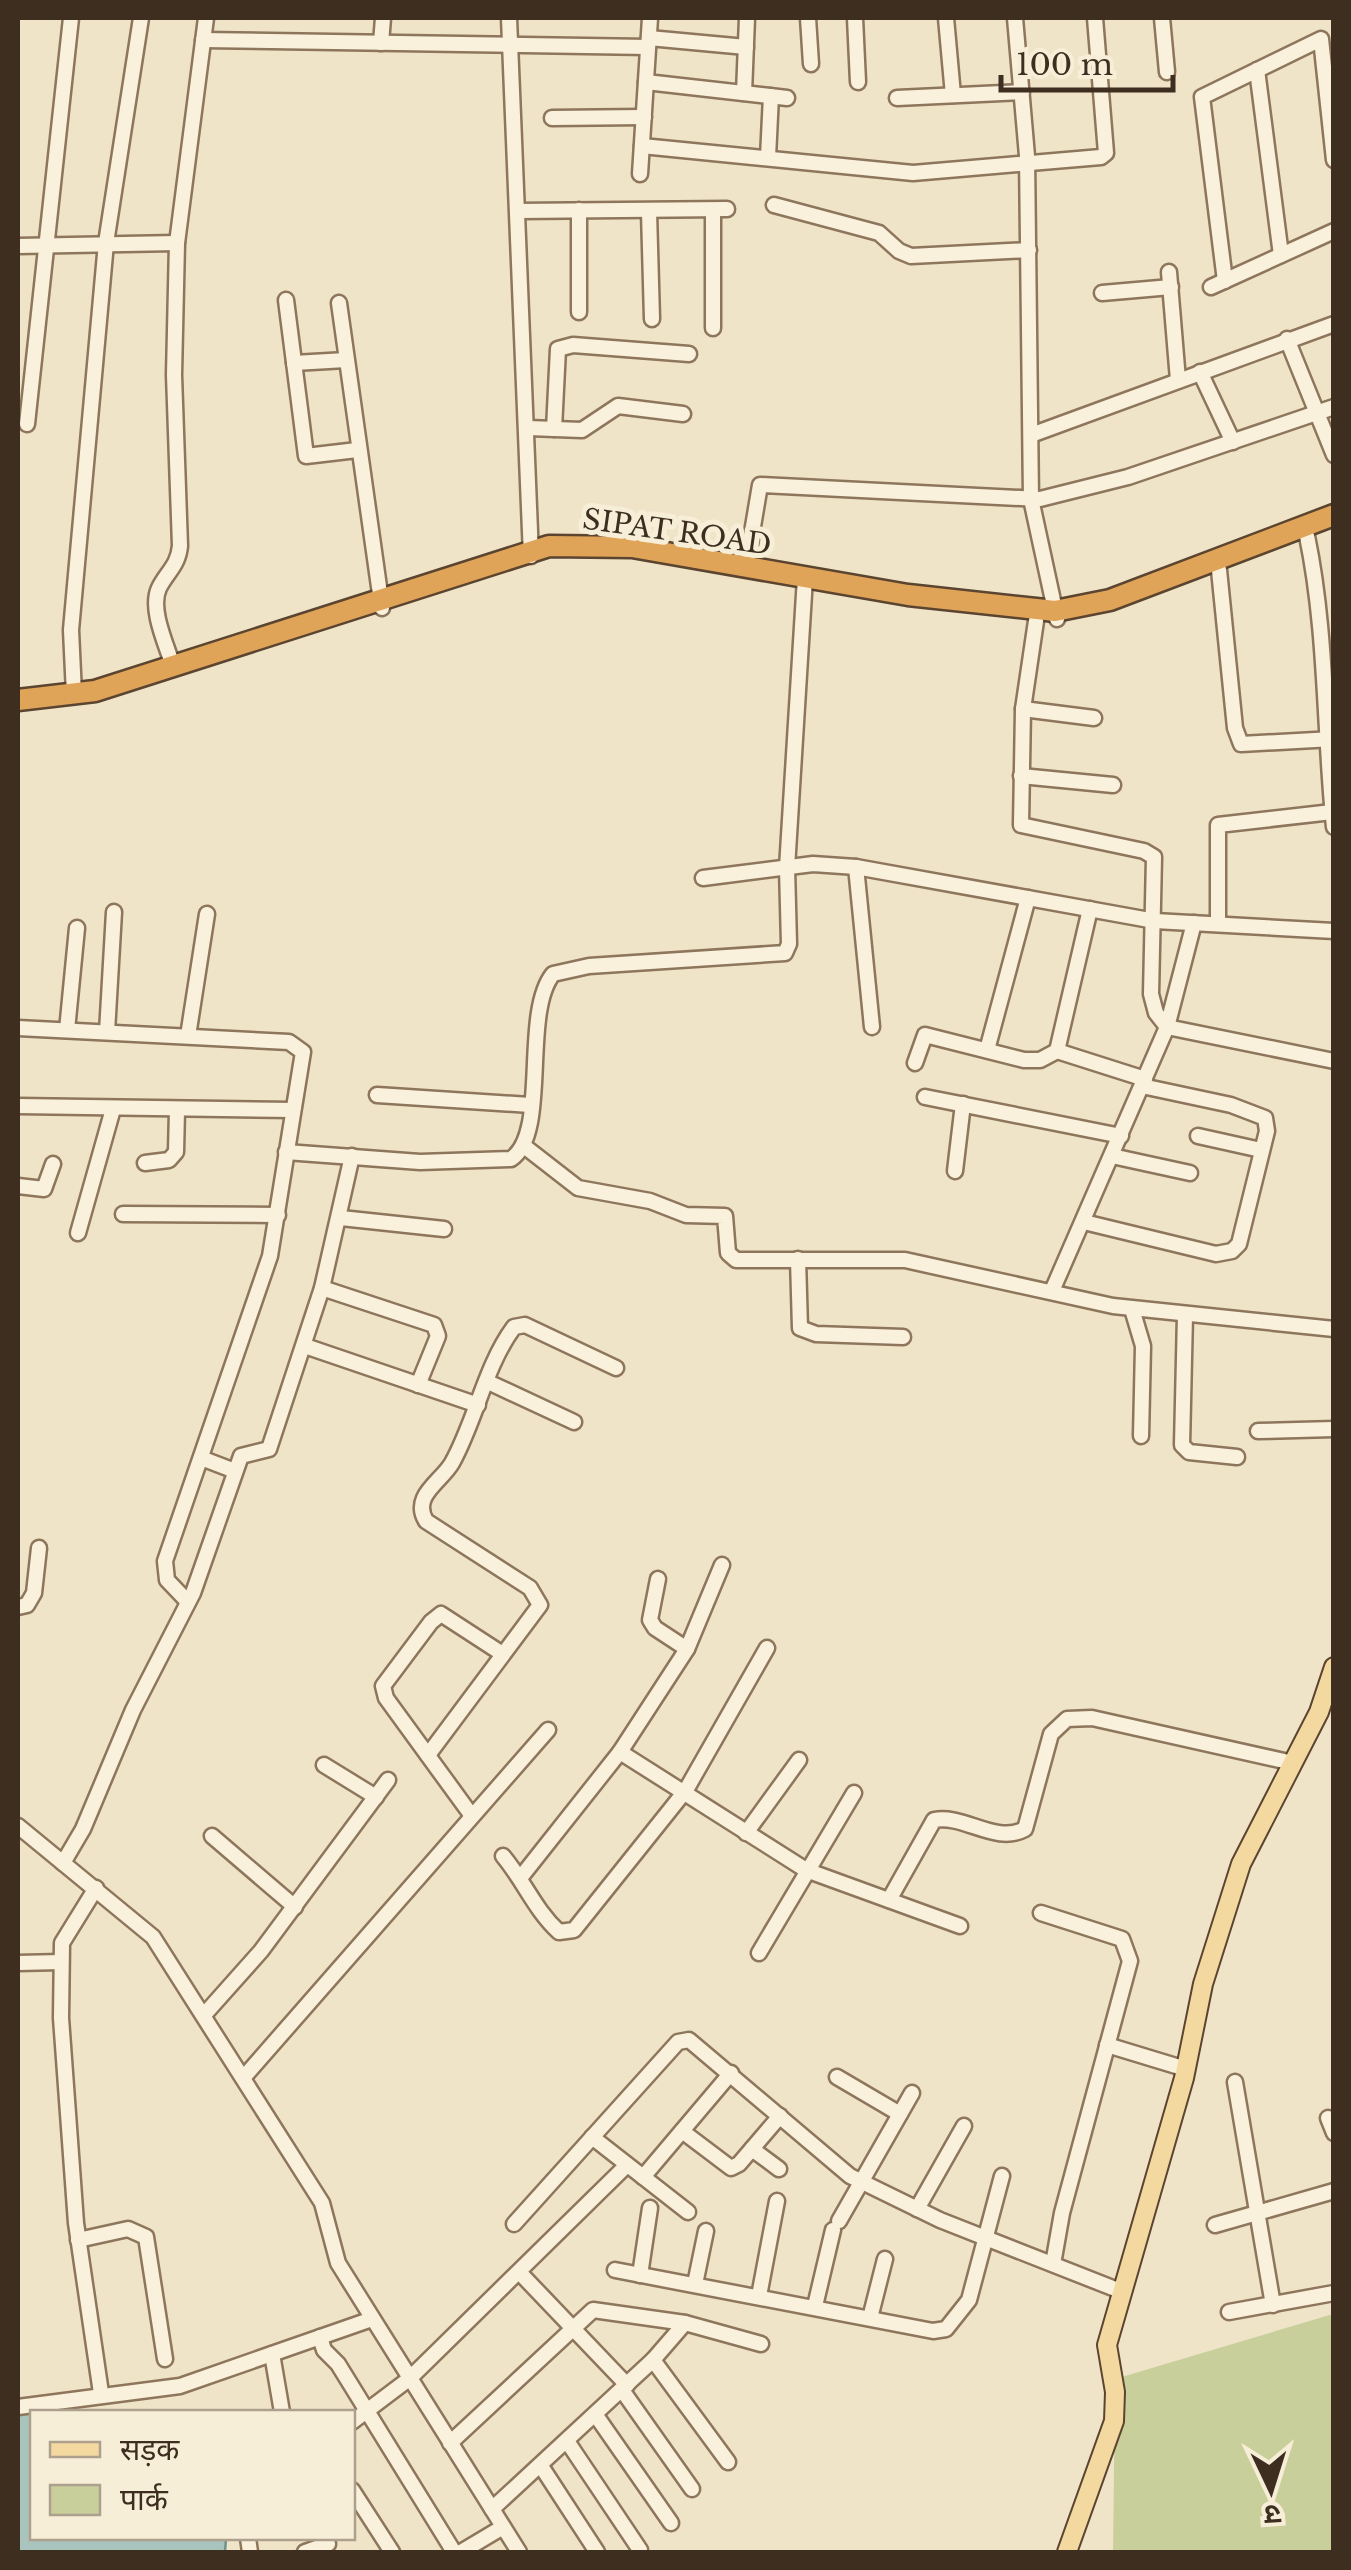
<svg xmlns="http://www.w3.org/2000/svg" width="1351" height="2570" font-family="'Libre Baskerville','Noto Sans Devanagari',serif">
<rect width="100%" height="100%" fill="#f0e4c8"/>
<polygon fill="#c9cf9b" points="1333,2314 1333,2552 1113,2552 1115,2379"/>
<polygon fill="#a9c4bc" stroke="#6f938a" stroke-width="2.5" points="55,2409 65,2412 32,2412 32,2538 226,2538 225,2552 18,2552 18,2413"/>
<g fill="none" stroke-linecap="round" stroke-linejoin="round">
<g stroke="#8d765c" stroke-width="19">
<g id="minor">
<polyline points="509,18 531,556"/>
<polyline points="808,18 811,64"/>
<polyline points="855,18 858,82"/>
<polyline points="946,18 953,95"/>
<polyline points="1015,18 1027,156 1031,499 1057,619"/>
<polyline points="1162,18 1167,72"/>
<polyline points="649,38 746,47"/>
<polyline points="203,40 648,47"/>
<polyline points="381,43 383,18"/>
<polyline points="1257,70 1281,255"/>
<polyline points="646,82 787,98"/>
<polyline points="744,93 747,18"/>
<polyline points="897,98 1022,92"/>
<polyline points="552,118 644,117"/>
<polyline points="642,146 913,173 1101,157 1106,153 1095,18"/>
<polyline points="768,157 771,96"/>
<polyline points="640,174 650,18"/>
<polyline points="774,205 879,233 899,251 911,256 1029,250"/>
<polyline points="579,210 579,312"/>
<polyline points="518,211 727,209"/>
<polyline points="649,212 652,319"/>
<polyline points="713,212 713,328"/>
<polyline points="18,246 177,243"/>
<polyline points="1169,272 1178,380"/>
<polyline points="1225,281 1202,97 1321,39 1334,160"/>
<polyline points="1211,287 1334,231"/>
<polyline points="1102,293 1171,287"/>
<polyline points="286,300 306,456 357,450"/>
<polyline points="339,303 382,608"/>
<polyline points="1287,339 1334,455"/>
<polyline points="294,363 346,360"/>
<polyline points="1200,372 1233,442"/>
<polyline points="27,424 71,18"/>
<polyline points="528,428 582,430 618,406 683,414"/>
<polyline points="554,429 558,349 573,345 689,354"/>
<polyline points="1031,435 1334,324"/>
<path d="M 1307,536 C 1327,632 1324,730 1334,827"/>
<polyline points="746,568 760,485 1040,499 1128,477 1334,407"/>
<polyline points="1219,570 1235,728 1241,744 1333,739"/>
<polyline points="1036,621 1023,709 1021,825 1144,851 1154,857 1151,994 1156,1013 1167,1027 1334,1061"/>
<path d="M 173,666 C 167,646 149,609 159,588 C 167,572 178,566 180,546 L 174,375 L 177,243 L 206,18"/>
<polyline points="74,694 71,630 106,243 141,18"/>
<polyline points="1023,709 1094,718"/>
<polyline points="1021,776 1113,785"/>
<polyline points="856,867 872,1027"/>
<polyline points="703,878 813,864 856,867 1155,921 1334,931"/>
<polyline points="1090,909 1057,1051 1145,1079"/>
<polyline points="1218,924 1218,825 1332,812"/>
<polyline points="18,1028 289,1042 303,1052 270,1256 165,1561 167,1580 188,1602"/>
<polyline points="67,1030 77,928"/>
<polyline points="107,1032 114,912"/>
<polyline points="188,1036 207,914"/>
<polyline points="987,1050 1028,898"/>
<polyline points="915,1063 925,1035 1024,1060 1040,1060 1057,1051"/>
<polyline points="377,1095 530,1105"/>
<polyline points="925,1097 1121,1136"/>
<polyline points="18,1106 292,1110"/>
<polyline points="1198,1136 1261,1150"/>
<polyline points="524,1146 578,1188 650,1201 686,1215 725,1216 728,1253 736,1260 905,1260 1113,1306 1334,1329"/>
<path d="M 286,1152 L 420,1162 L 511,1159 C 550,1133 521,1014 553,974 L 589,966 L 785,953 L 789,944 L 787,868 L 805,578"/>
<polyline points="1112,1156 1190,1173"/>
<polyline points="145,1163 169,1160 176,1152 177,1110"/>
<polyline points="955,1171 963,1104"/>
<polyline points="18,1186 44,1189 53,1164"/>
<polyline points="123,1214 278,1215"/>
<polyline points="341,1218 444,1229"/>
<polyline points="1084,1222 1216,1254 1232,1251 1239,1244 1267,1131 1265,1118 1231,1105 1142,1086"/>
<polyline points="78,1233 113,1109"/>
<polyline points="798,1259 800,1328 816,1334 903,1337"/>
<polyline points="322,1288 434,1325 438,1336 418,1385"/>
<polyline points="1052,1291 1167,1027 1194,923"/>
<polyline points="1132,1309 1143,1346 1141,1436"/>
<polyline points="1185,1315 1182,1445 1189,1452 1237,1457"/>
<polyline points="305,1346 478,1405"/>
<polyline points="488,1382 574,1422"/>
<polyline points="1258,1431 1334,1429"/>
<polyline points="201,1458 235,1471"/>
<polyline points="658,1579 650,1620 655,1628 687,1649"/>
<polyline points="18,1607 27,1605 34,1593 39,1548"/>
<polyline points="620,1752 806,1870 960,1926"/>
<path d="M 428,1755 L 540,1605 L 530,1588 L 426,1521 C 411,1496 441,1482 452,1463 C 476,1420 485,1366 514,1327 L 525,1325 L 616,1368"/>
<polyline points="324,1765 376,1797"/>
<polyline points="472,1816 386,1698 383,1686 431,1622 441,1614 501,1653"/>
<polyline points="18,1826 153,1937 322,2203 338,2263 519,2552"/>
<polyline points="746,1833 799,1760"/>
<polyline points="212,1836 295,1907"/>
<path d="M 503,1856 C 524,1881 535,1910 559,1932 L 574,1930 L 686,1790 L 767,1648"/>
<polyline points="63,1863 83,1829 133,1710 193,1593 241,1456 269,1449 322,1288 352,1156"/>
<polyline points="521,1877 620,1752 687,1649 722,1565"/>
<polyline points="96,1888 62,1943 61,2018 76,2223 101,2393"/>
<path d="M 889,1900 L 934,1820 C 964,1814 996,1845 1025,1829 L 1051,1734 L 1067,1719 L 1092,1718 L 1293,1763"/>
<polyline points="1041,1913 1122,1939 1130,1961 1062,2213 1053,2264"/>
<polyline points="759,1953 854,1793"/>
<polyline points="18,1963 61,1962"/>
<polyline points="204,2015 261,1951 388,1780"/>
<polyline points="1107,2045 1186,2069"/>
<polyline points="244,2077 548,1730"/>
<polyline points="837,2077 900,2114"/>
<polyline points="1235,2082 1273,2305"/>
<polyline points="1328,2118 1334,2133"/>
<polyline points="682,2131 731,2168 739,2164 780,2116"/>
<polyline points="592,2137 688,2212"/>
<polyline points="752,2149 779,2169"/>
<polyline points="643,2177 731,2073"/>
<polyline points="917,2209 964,2126"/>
<polyline points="839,2221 912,2093"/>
<polyline points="514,2224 678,2042 689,2040 850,2176 940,2220 1123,2292"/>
<polyline points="1215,2225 1334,2191"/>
<polyline points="78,2240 128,2229 146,2237 165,2359"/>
<polyline points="615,2270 933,2331 946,2329 969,2300 1002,2176"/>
<polyline points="521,2274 627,2385"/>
<polyline points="640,2275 650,2208"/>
<polyline points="695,2284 706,2231"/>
<polyline points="759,2296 777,2201"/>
<polyline points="815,2306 833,2230"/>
<polyline points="1229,2312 1334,2293"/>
<polyline points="870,2318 885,2259"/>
<polyline points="320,2337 324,2350 338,2364 454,2552"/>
<polyline points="272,2354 282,2412"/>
<polyline points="653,2360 728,2462"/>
<polyline points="622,2390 692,2489"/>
<polyline points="18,2407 180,2386 372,2319"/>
<polyline points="595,2414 671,2523"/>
<polyline points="352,2422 409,2379 627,2165"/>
<polyline points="567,2441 640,2550"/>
<polyline points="450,2443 593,2310 685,2323 761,2344"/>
<polyline points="541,2466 597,2552"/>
<polyline points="352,2490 392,2552"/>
<polyline points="492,2509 653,2360 685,2323"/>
<polyline points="248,2538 250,2552"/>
<polyline points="305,2552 328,2544"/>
<polyline points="461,2552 503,2527"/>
</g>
</g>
<g stroke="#5b4430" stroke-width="22">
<polyline id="major" points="1067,2552 1114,2421 1115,2392 1107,2345 1184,2078 1203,1984 1241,1864 1319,1712 1334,1667"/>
</g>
<g stroke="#5b4430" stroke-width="25">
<polyline id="highway" points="18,700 95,691 549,546 632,547 908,595 1055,611 1110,600 1334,515"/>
</g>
<use href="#minor" stroke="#faf1dc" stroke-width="14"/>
<use href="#major" stroke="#f3d9a0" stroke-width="18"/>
<use href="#highway" stroke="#e0a458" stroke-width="20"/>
</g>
<g text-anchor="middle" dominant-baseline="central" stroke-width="10" stroke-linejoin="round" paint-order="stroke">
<g font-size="28" fill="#3d2e20" stroke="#f7eed8">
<text transform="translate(677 532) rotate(8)">SIPAT ROAD</text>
</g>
</g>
<rect width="1351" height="2570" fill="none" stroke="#3d2e20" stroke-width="40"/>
<rect x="30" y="2410" width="325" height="130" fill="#f7eed8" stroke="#ada18e" stroke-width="2.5"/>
<rect x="50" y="2442" width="50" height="15" fill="#f3d9a0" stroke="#ada18e" stroke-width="2.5"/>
<text x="120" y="2460" font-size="30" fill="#3d2e20">सड़क</text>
<rect x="50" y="2485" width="50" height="30" fill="#c9cf9b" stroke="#ada18e" stroke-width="2.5"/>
<text x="120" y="2510" font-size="30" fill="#3d2e20">पार्क</text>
<g transform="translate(1271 2490) rotate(176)" stroke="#f7eed8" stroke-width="8" paint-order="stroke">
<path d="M0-8L18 38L0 25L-18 38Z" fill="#3d2e20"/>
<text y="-15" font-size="28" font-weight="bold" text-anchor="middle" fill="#3d2e20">उ</text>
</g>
<path d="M1001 75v15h172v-15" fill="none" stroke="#3d2e20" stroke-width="5"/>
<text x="1016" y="75" font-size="30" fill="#3d2e20" stroke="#f7eed8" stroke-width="8" paint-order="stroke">100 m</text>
</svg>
